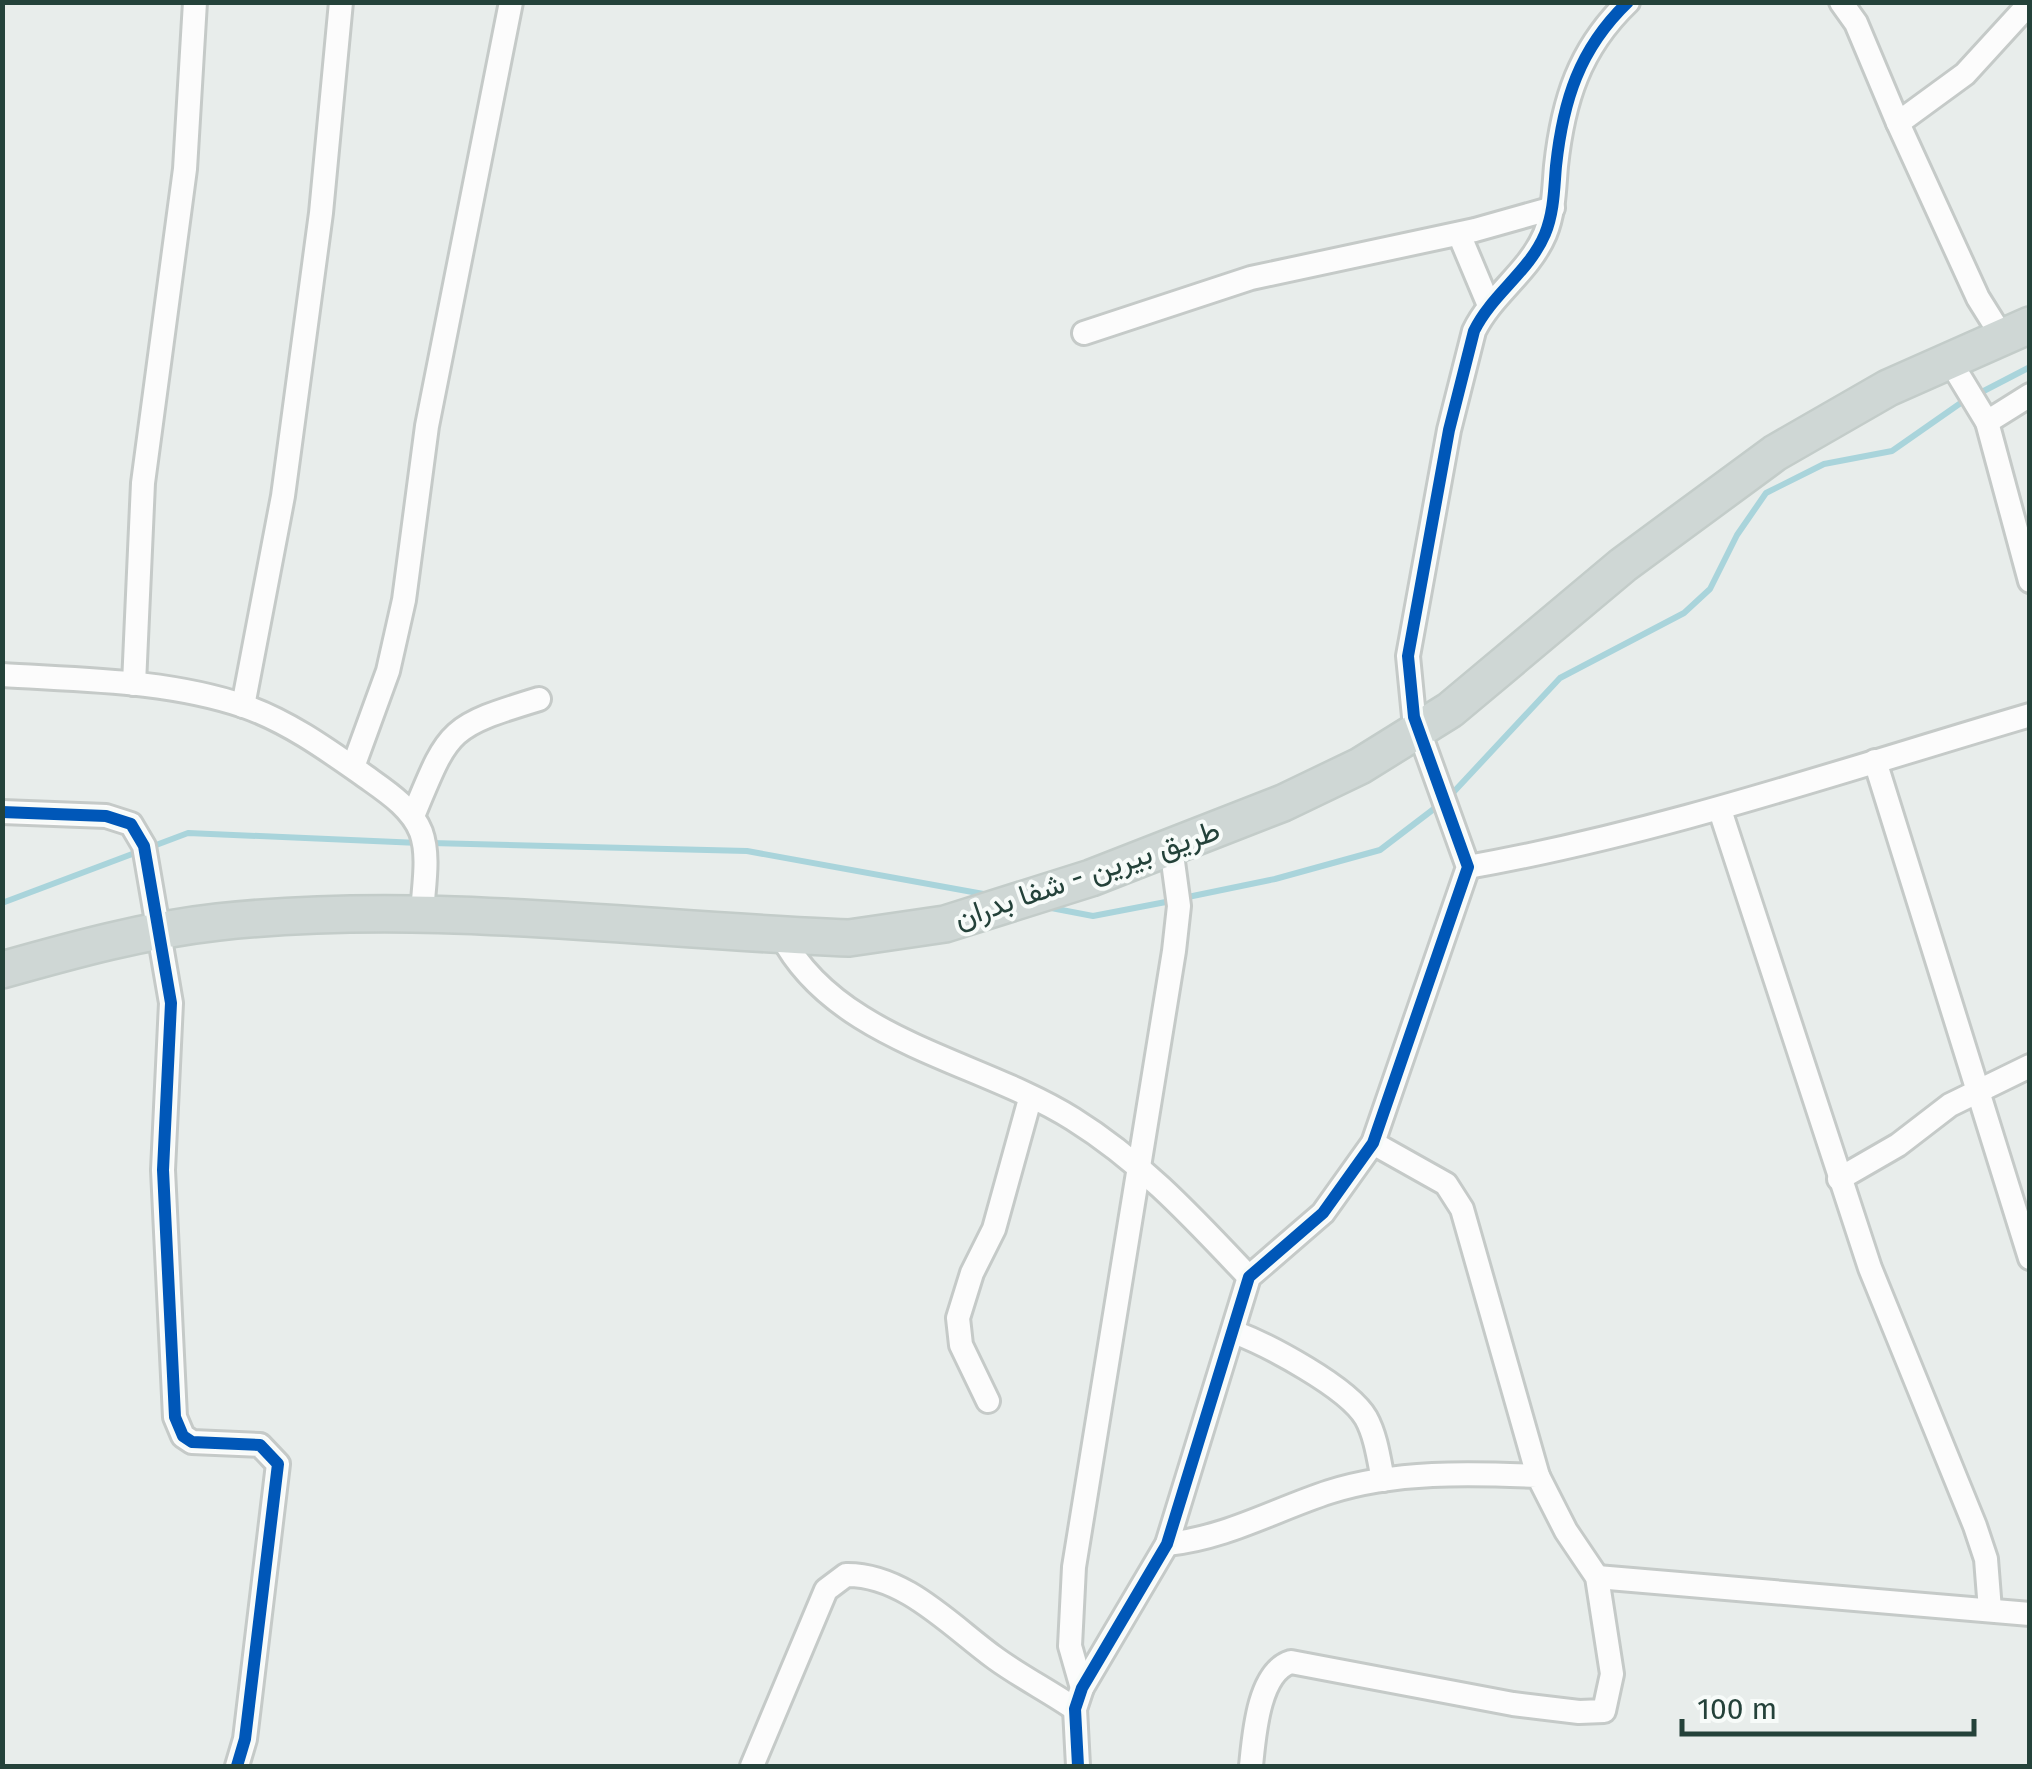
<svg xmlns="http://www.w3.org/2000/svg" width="2032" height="1769" font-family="'Fira Sans',Vazirmatn,sans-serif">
<rect width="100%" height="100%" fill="#e8edeb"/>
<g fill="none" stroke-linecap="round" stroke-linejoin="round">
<g stroke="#a9d4db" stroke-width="6">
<polyline points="1976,395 2030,367"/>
<polyline points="1449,797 1560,678 1684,613 1710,589 1737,535 1766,493 1824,464 1892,451 1965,400"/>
<polyline points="431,843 747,851 989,895"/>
<polyline points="1183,898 1275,879 1380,850 1439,805"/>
<polyline points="2,903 188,833 419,843"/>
<polyline points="1046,907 1093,916 1171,901"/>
</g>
<g stroke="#c5cac8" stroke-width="28">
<g id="street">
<polyline points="1841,2 1856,23 1898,123 1965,74 2030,3"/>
<polyline points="1898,123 1978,298 2003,338"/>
<polyline points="1459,234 1488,303"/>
<polyline points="1084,333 1251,278 1475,230 1553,208"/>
<polyline points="1950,361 1987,422 2030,395"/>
<polyline points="1987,422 2030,581"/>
<path d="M 2,675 C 82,680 167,680 244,706 C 287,721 325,748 362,774 C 384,790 411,806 421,832 C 430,857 423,889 422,915"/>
<polyline points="134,684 143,483 185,169 195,2"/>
<polyline points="243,706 283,496 321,213 341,2"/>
<polyline points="1875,761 2030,1258"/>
<polyline points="353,767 388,671 404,600 427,426 511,2"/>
<polyline points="1720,810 1870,1268 1975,1526 1986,1559 1990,1610"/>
<polyline points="2,812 106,816 131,824 144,846 171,1003 163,1170 175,1417 183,1436 192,1442 260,1445 278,1464 245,1739 237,1766"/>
<path d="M 413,816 C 449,729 447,727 539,699"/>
<path d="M 1468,867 C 1660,833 1843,770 2030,715"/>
<path d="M 781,935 C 836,1041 979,1060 1073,1119 C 1142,1162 1194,1219 1249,1277"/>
<polyline points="1373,1143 1446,1184 1462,1209 1538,1476"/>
<polyline points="1839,1179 1898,1145 1950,1105 2030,1066"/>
<path d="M 1234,1332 C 1268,1345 1348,1387 1366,1418 C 1376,1436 1379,1460 1383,1480"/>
<polyline points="988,1401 961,1345 958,1318 972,1273 994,1229 1030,1099"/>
<path d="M 1167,1544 C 1226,1538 1274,1510 1329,1492 C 1394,1471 1470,1473 1538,1476 L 1566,1531 L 1597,1577 L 1612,1674 L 1604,1711 L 1579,1712 L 1513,1704 L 1291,1662 C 1258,1672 1254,1737 1251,1766"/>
<polyline points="1597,1577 2030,1614"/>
<polyline points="1082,1688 1070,1646 1074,1567 1174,951 1179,906 1171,847"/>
<path d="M 752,1766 L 826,1590 L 846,1575 C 904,1574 951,1626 995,1658 C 1021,1677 1049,1691 1075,1709"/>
<path d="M 1078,1766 L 1075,1709 L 1082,1688 L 1167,1544 L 1249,1277 L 1323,1213 L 1373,1143 L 1468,867 L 1414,717 L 1408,656 L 1449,430 L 1474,331 C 1492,294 1529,272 1545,234 C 1554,212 1554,189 1556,166 C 1563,101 1579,49 1628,2"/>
</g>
</g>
<g stroke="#c3ccc9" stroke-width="40">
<path id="primary" d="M 2,970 C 73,950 145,930 218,922 C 428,899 639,930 849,938 L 945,924 L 1091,878 L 1283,803 L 1360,766 L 1450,710 L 1623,565 L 1775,453 L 1888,388 L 2030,325"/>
</g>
<use href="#street" stroke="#fcfcfc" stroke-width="22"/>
<use href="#primary" stroke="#cfd7d5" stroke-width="35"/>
<g stroke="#f7fbf9" stroke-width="19">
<g id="cycleway">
<polyline points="2,812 106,816 131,824 144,846 171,1003 163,1170 175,1417 183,1436 192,1442 260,1445 278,1464 245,1739 237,1766"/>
<path d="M 1078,1766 L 1075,1709 L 1082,1688 L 1167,1544 L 1249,1277 L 1323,1213 L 1373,1143 L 1468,867 L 1414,717 L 1408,656 L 1449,430 L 1474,331 C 1492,294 1529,272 1545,234 C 1554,212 1554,189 1556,166 C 1563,101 1579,49 1628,2"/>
</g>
</g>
<use href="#cycleway" stroke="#0057b8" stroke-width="12"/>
</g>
<g text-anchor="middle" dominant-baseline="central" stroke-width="8" stroke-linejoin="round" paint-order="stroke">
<g font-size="30" fill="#24423a" stroke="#f7fbf9">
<text transform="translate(1087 874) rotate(-19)">طريق بيرين - شفا بدران</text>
</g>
</g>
<rect width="2032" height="1769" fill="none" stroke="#24423a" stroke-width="10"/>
<path d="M1682 1719v15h292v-15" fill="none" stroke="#24423a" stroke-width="5"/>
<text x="1697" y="1719" font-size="30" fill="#24423a" stroke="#f7fbf9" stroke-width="8" paint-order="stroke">100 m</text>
</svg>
